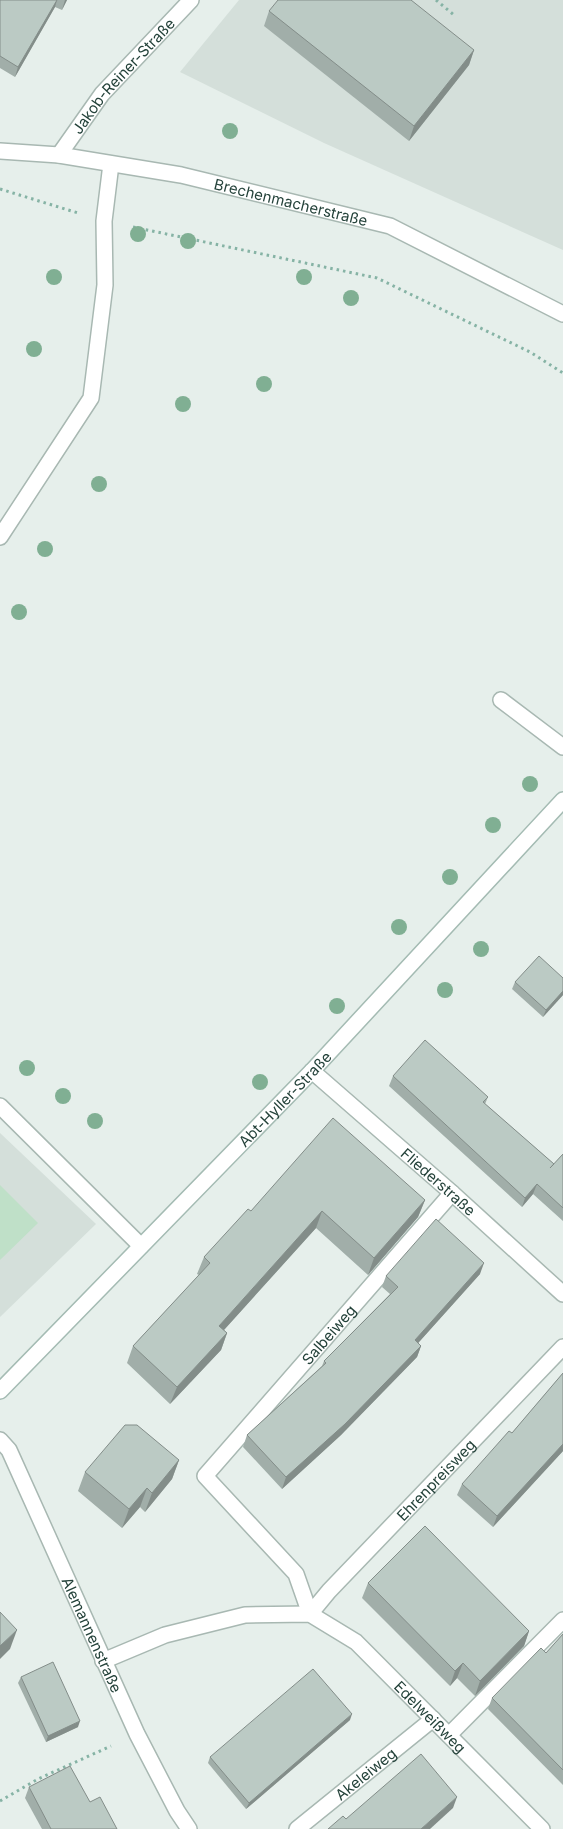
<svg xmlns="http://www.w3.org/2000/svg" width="563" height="1829" font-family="Inter,sans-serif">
<rect width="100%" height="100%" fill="#e6efeb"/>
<g fill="#d4dfda">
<polygon points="239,0 563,0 563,250 324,143 180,72"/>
<polygon points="0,1133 96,1224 0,1317"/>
</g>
<polygon fill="#bfe0c8" points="0,1185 38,1223 0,1260"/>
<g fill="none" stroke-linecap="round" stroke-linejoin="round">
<g stroke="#a8b8b2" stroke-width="18">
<g id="lane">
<polyline points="0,537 91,398 105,285 104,221 111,164"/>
<polyline points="501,700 563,747"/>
<polyline points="0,1106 141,1246"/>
</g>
</g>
<g stroke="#a8b8b2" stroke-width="18">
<g id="street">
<path id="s1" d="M 0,151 L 59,155 L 181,175 L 390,226 L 563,314"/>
<path id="s2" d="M 59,155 L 102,94 L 191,0"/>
<path id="s3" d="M 312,1071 L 452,1193 L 563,1294"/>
<path id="s4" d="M 0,1440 L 9,1450 L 137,1734 L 177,1811 L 189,1829"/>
<path id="s5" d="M 310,1614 L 296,1574 L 205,1476 L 452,1193"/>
<path id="s6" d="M 310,1614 L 329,1591 L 563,1347"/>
<path id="s7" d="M 103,1661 L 165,1635 L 245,1615 L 310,1614 L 356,1642 L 542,1829"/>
<polyline points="449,1735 563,1620"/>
<path id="s8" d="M 297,1829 L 433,1719"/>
</g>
</g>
<g stroke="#a4bbb3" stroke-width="18">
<g id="secondary">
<path id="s9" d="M 0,1391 L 312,1071 L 563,800"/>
</g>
</g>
<g stroke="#86b3a5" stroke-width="3" stroke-dasharray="2.5 4" stroke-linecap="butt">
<polyline points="436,0 454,15"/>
<polyline points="0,189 78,213"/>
<polyline points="133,227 377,278 530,352 563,373"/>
<polyline points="0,1801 38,1779 111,1746"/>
</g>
<use href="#lane" stroke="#fff" stroke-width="15"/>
<use href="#street" stroke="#fff" stroke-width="15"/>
<use href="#secondary" stroke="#fff" stroke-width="15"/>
</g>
<g fill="#80af93">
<circle cx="230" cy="131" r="8"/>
<circle cx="138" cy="234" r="8"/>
<circle cx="188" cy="241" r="8"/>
<circle cx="54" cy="277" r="8"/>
<circle cx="304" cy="277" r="8"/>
<circle cx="351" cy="298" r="8"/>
<circle cx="34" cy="349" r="8"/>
<circle cx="264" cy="384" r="8"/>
<circle cx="183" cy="404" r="8"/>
<circle cx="99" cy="484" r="8"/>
<circle cx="45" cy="549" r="8"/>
<circle cx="19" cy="612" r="8"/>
<circle cx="530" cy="784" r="8"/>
<circle cx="493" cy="825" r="8"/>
<circle cx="450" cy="877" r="8"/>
<circle cx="399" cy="927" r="8"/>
<circle cx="481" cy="949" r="8"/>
<circle cx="445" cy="990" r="8"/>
<circle cx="337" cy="1006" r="8"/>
<circle cx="27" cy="1068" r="8"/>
<circle cx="260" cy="1082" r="8"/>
<circle cx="63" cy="1096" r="8"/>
<circle cx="95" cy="1121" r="8"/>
</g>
<g fill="#a1aea9">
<polygon points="0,0 67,0 62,10 55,7 15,77 0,68"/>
<polygon points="269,11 474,50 469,65 409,141 264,26"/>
<polygon points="563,978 563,995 543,1017 512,989 515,982"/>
<polygon points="393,1076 488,1097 485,1104 554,1164 563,1154 563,1221 533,1194 522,1207 389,1086"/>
<polygon points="425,1200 418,1217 368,1275 316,1228 224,1330 227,1333 221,1350 170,1404 127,1363 133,1346 199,1275 197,1274 204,1257 251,1211"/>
<polygon points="480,1274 418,1343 421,1346 417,1357 341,1435 282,1489 243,1447 247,1435 322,1366 324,1361 390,1294 382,1287 386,1276"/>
<polygon points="563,1373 563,1451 493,1527 457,1495 462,1484 512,1433"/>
<polygon points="179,1460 172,1479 145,1512 140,1507 122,1528 78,1491 85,1472"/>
<polygon points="368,1583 529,1631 524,1646 475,1696 457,1678 450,1686 362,1598"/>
<polygon points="563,1634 563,1785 488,1709 492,1698 546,1653"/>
<polygon points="21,1677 78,1727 46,1742 18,1683"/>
<polygon points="350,1720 246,1809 208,1763 210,1757"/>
<polygon points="29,1787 90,1802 117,1829 42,1829 25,1798"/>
</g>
<g fill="#838d89">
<polygon points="57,0 55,7 15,77 18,67"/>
<polygon points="65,0 67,0 62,10"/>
<polygon points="474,50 469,65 409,141 414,126"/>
<polygon points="563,991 563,995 543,1017 546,1010"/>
<polygon points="537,1184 533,1194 522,1207 525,1198"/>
<polygon points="425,1200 418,1217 368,1275 374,1258"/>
<polygon points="322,1211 316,1228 213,1342 219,1326"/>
<polygon points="484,1263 480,1274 411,1351 415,1340"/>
<polygon points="227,1333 221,1350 170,1404 177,1387"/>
<polygon points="421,1346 417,1357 341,1435 282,1489 286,1477"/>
<polygon points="563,1444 563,1451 493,1527 497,1516"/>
<polygon points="179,1460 172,1479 145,1512 152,1493"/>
<polygon points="147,1488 140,1507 122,1528 129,1509"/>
<polygon points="17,1630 10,1649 0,1659 0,1646"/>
<polygon points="529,1631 524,1646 475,1696 480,1681"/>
<polygon points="463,1663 457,1678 450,1686 455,1671"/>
<polygon points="352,1714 350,1720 246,1809 249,1803"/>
<polygon points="80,1721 78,1727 46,1742 48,1736"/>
<polygon points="457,1797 453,1808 430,1829 421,1829"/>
</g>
<g fill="#bbcac4" stroke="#838d89">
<polygon points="0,0 57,0 18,67 0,56"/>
<polygon points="278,0 411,0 474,50 414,126 269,11"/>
<polygon points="539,956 563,978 563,991 546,1010 515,982"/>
<polygon points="425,1040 488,1097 483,1102 554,1164 550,1168 563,1154 563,1208 537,1184 525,1198 393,1076"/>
<polygon points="333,1118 425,1200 374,1258 322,1211 219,1326 227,1333 177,1387 133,1346 210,1263 204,1257 248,1209 251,1211"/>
<polygon points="436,1219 484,1263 415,1340 421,1346 345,1424 286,1477 247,1435 326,1363 324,1361 398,1287 386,1276"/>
<polygon points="563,1373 563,1444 497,1516 462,1484 509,1431 512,1433"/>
<polygon points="125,1425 137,1425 179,1460 152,1493 147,1488 129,1509 85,1472"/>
<polygon points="425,1526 529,1631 480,1681 463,1663 455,1671 368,1583"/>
<polygon points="0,1612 17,1630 0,1646"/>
<polygon points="563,1634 563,1770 492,1698 541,1648 546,1653"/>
<polygon points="53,1662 80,1721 48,1736 21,1677"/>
<polygon points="313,1669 352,1714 249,1803 210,1757"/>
<polygon points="421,1754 457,1797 421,1829 328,1829 343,1816 346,1819"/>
<polygon points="70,1766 90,1802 100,1797 117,1829 51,1829 29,1787"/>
</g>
<g text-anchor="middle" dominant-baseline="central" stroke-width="4.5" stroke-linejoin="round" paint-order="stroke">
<g font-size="15" fill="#24423a" stroke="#f7fbf9">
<text stroke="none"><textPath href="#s2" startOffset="102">Jakob-Reiner-Straße</textPath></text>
<text stroke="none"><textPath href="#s1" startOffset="296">Brechenmacherstraße</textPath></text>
<text stroke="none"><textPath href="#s9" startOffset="408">Abt-Hyller-Straße</textPath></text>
<text stroke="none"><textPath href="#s3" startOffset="168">Fliederstraße</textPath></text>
<text stroke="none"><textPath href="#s5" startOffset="364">Salbeiweg</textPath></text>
<text stroke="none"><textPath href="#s6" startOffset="184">Ehrenpreisweg</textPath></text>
<text stroke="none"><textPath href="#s4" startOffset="216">Alemannenstraße</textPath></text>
<text stroke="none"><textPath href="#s7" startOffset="374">Edelweißweg</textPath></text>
<text stroke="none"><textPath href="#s8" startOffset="88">Akeleiweg</textPath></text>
</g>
</g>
</svg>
